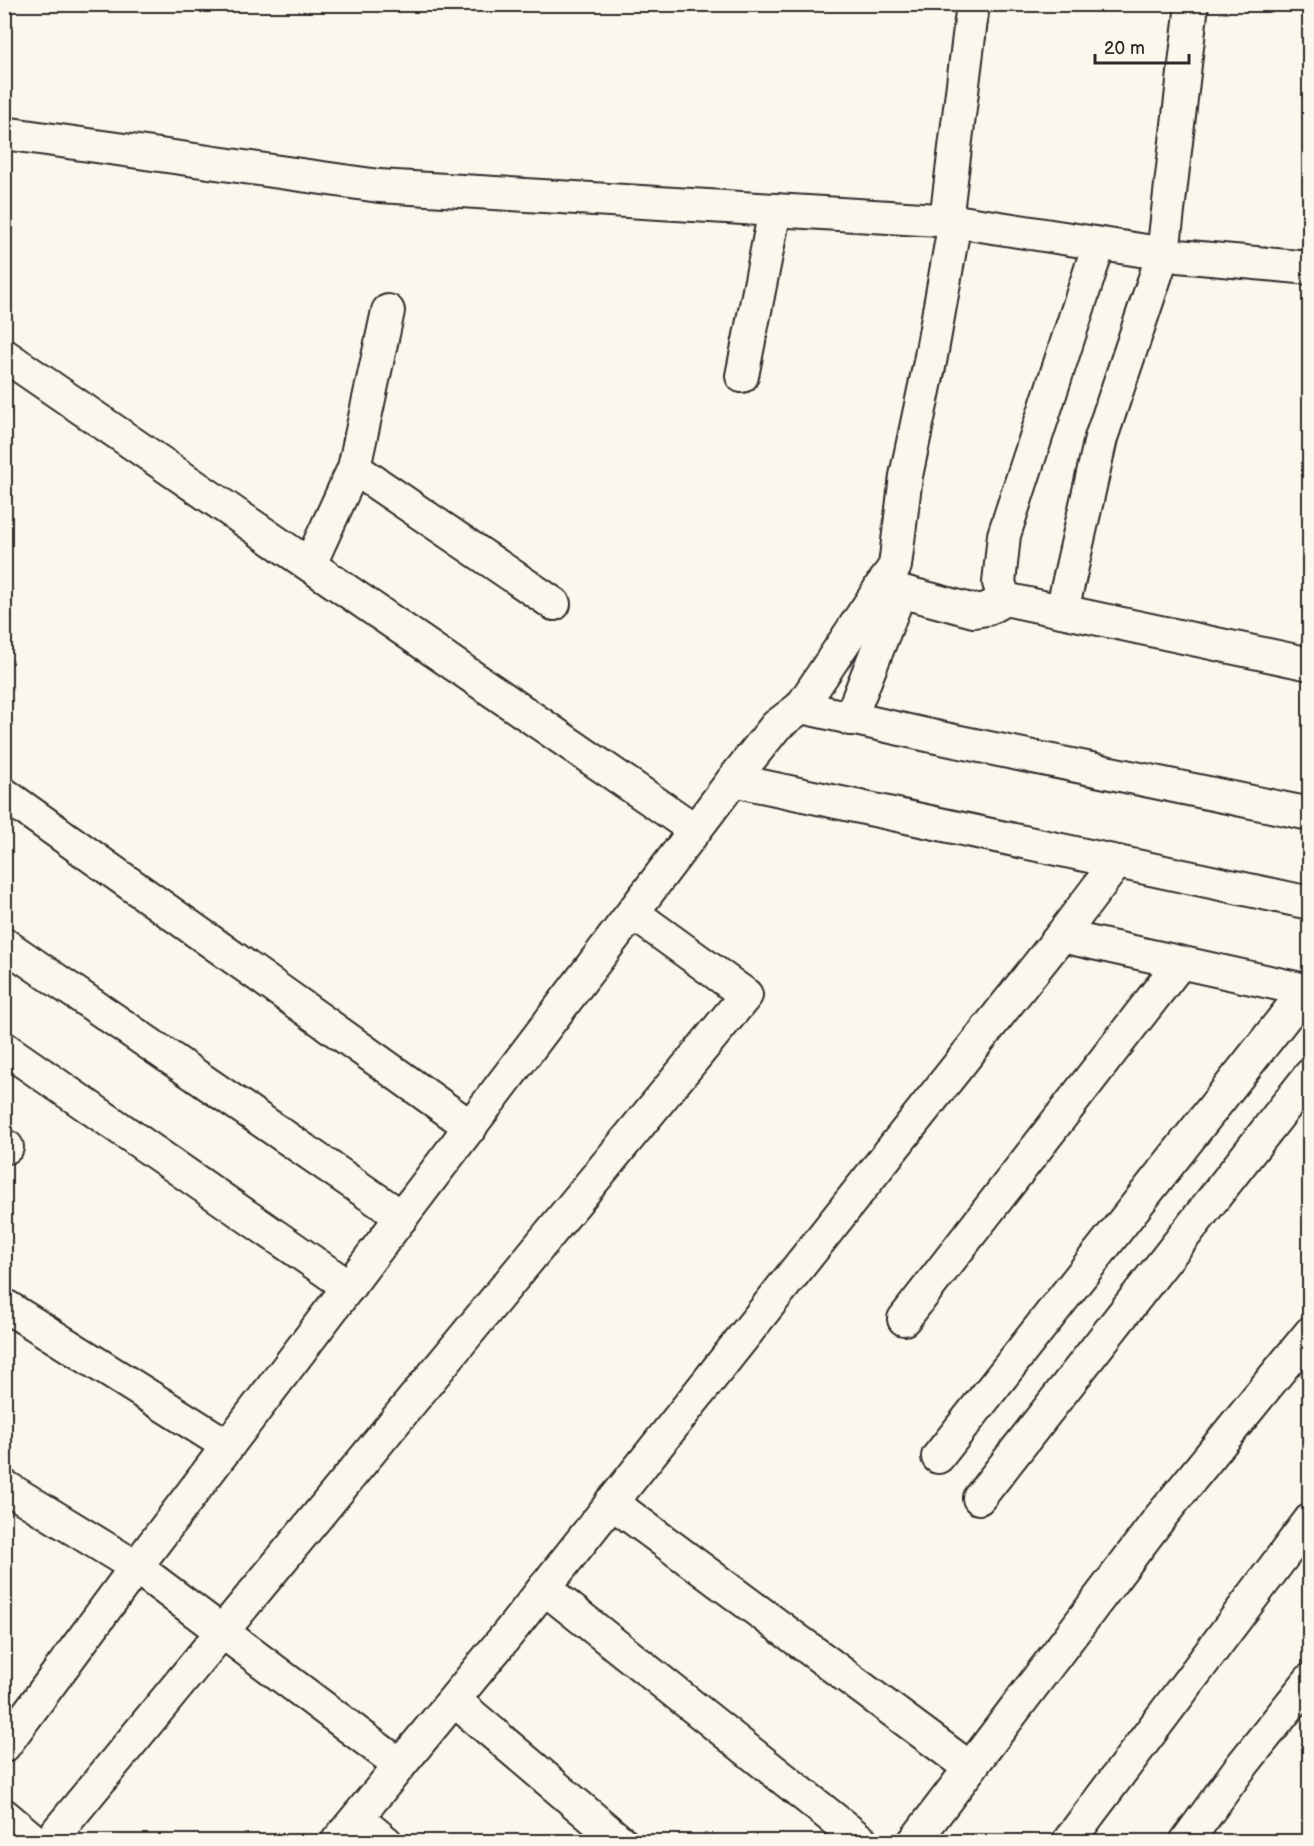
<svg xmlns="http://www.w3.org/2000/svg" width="1314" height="1846" font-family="'Balsamiq Sans',sans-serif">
<rect width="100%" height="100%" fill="#fbf7ec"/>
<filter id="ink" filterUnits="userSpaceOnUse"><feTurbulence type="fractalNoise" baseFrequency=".0167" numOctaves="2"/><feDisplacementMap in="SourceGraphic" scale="12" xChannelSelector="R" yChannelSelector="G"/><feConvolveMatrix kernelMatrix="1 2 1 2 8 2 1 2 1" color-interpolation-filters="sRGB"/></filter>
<g filter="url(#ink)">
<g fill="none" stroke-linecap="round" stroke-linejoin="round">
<g stroke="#2b2b2b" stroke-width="36">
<g id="street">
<polyline points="4,133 379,186 955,221 1178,256 1310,268"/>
<polyline points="946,220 973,4"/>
<polyline points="1099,244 1004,535 999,583 1005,599 1310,664"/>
<polyline points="4,355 695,830"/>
<polyline points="742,376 775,210"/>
<polyline points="354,468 554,604"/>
<polyline points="310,564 354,468 388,311"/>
<polyline points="881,586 974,611 987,609 1005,599"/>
<polyline points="1062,611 1101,438 1163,254 1192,4"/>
<polyline points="801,707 895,566 906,476 930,362 955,221"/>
<polyline points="850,719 900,592"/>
<polyline points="733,780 1310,903"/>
<polyline points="4,794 471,1127"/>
<polyline points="1061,936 1310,991"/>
<polyline points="4,944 402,1217"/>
<polyline points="4,1048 349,1287"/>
<polyline points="4,1146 7,1147"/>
<polyline points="4,1305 228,1446"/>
<polyline points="904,1319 1180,963"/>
<polyline points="938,1457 1306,990"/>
<polyline points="4,1486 136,1567 400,1765"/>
<polyline points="979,1498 1310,1075"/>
<polyline points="611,1502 970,1768"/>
<polyline points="544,1588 863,1842"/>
<polyline points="454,1700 621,1842"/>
<polyline points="4,1746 136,1567 733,780 776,726 801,707 936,737 1310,814"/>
<polyline points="4,1815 36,1842"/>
<polyline points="357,1818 386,1842"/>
<polyline points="49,1842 746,995 633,913"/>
<polyline points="337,1842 507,1635 1061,936 1117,862"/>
<polyline points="914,1842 1162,1515 1310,1333"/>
<polyline points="1068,1842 1310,1520"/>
<polyline points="1186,1842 1239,1769 1310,1680"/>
</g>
</g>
<use href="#street" stroke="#fbf7ec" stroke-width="32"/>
</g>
</g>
<rect width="1314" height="1846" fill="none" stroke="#fbf7ec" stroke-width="24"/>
<rect x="12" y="12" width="1290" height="1822" fill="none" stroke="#2b2b2b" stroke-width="2" filter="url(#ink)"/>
<path d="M1095 54v9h94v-9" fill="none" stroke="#2b2b2b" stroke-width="3"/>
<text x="1104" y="54" font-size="18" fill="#2b2b2b" stroke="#fbf7ec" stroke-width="4.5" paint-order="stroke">20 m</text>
</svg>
